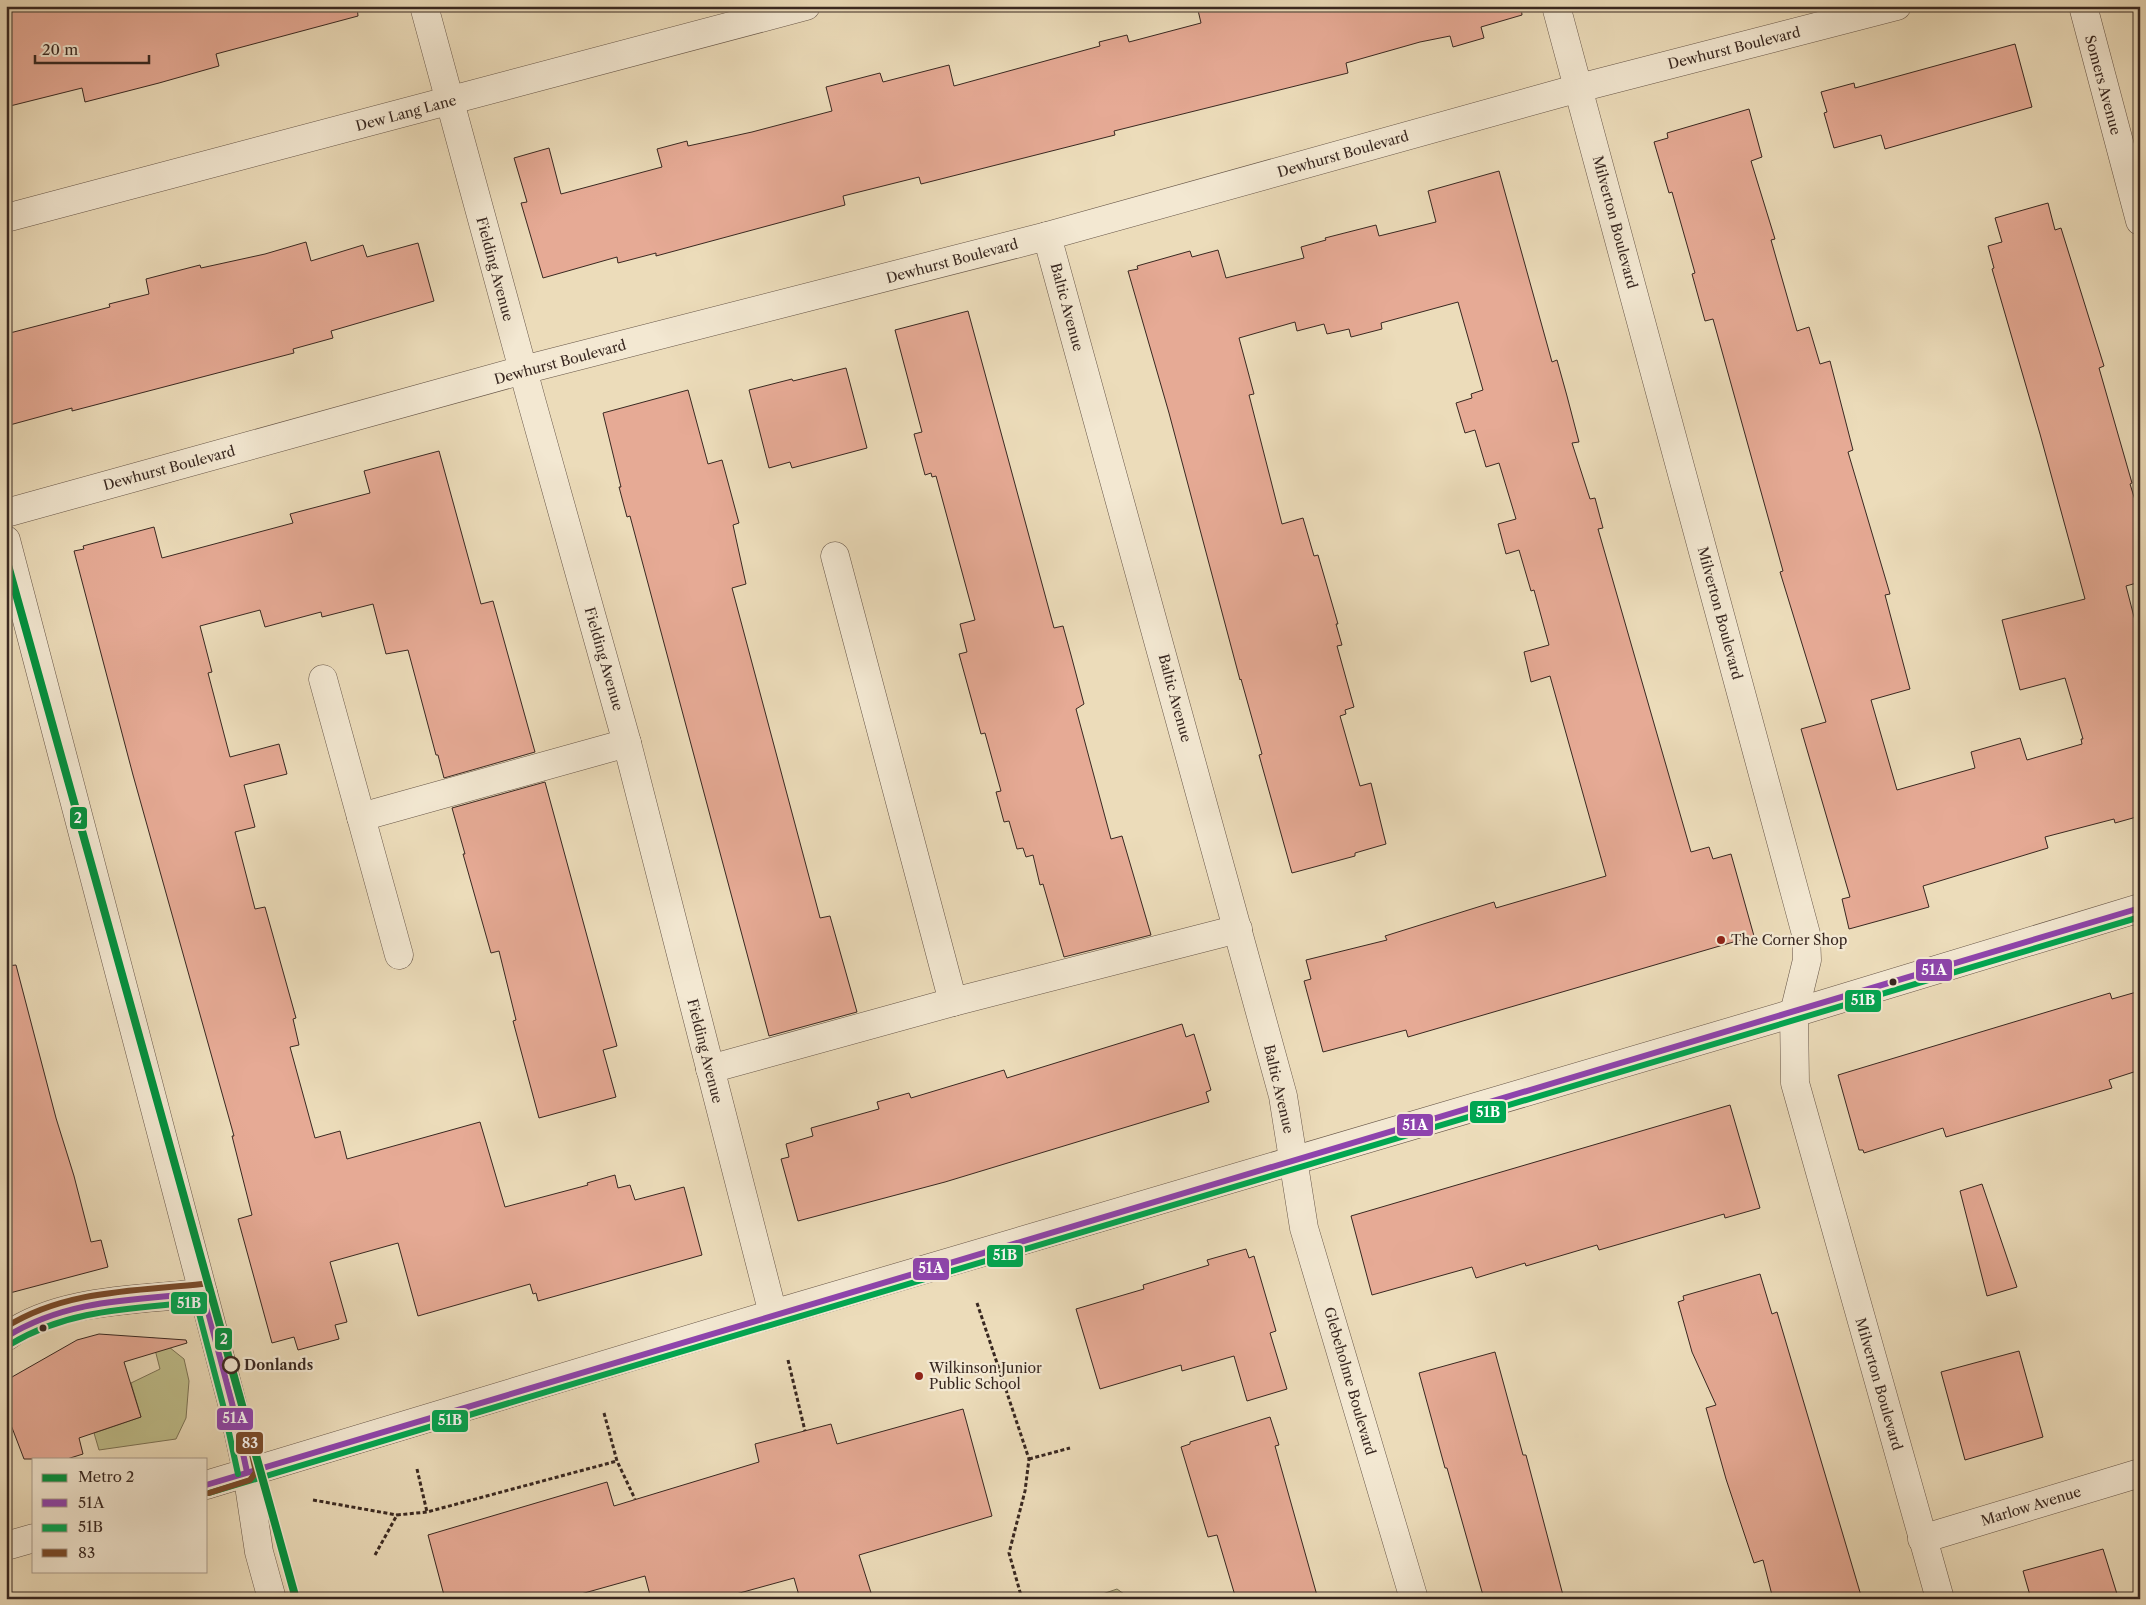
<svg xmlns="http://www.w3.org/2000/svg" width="2146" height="1605" font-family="'Libre Caslon Text',serif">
<rect width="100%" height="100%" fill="#ecdcba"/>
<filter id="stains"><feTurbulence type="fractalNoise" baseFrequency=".004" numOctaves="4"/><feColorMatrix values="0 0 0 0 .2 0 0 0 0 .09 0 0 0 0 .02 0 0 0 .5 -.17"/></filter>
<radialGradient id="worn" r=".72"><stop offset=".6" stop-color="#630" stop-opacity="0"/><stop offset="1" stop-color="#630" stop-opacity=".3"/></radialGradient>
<g fill="#bfbe8b" stroke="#7c7356">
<polygon points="152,1338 159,1339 184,1359 189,1381 186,1418 176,1439 99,1450 94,1433 141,1417 131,1383 160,1369"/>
<polygon points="1117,1589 1131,1599 1088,1599"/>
</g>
<g fill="#e6aa95" stroke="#392821">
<polygon points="22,6 357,6 358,16 216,54 219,66 159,83 85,102 82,88 6,107 6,11"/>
<polygon points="1197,6 1521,6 1522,15 1481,27 1484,38 1453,47 1450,36 1420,42 1346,63 1348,73 1114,131 1115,135 921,184 919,177 843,196 845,205 656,256 656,253 618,263 617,257 543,278 521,203 527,202 514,158 549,148 561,194 662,167 657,149 687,141 688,146 752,132 832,111 826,87 880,73 883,82 949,65 954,86 1100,46 1099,42 1127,35 1129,42 1201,23"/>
<polygon points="2015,44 2032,107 1885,149 1881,135 1834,148 1824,113 1827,112 1821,92 1854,83 1855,88"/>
<polygon points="1749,109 1762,157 1751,161 1775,239 1771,240 1797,331 1809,327 1820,364 1830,361 1853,450 1848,452 1890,594 1885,595 1910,689 1871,700 1897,790 1975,768 1971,752 2020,738 2027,760 2082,744 2081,739 2083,739 2065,678 2020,690 2002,620 2085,599 2040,434 1992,269 1994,268 1988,246 2002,242 1995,218 2048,203 2055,230 2061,228 2104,366 2099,368 2132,483 2130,484 2140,516 2140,582 2126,586 2140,640 2140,816 2115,823 2114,819 2045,837 2048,848 1923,886 1929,907 1849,929 1842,899 1850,897 1801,729 1826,722 1780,572 1783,571 1713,319 1705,321 1692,274 1695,273 1672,192 1669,193 1654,142 1668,138 1667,133"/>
<polygon points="1499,171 1552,362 1557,360 1567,396 1579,442 1572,443 1590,499 1595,498 1603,528 1598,529 1691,852 1709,847 1713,859 1731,854 1754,936 1408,1037 1406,1030 1323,1052 1304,981 1311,979 1306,960 1387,940 1385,936 1494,902 1496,908 1606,876 1550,676 1531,682 1524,652 1549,645 1534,590 1531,591 1519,550 1506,554 1498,524 1516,519 1499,463 1486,467 1475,430 1465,433 1456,403 1472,398 1471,394 1483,390 1458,302 1381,323 1382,329 1351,337 1349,329 1327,334 1324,324 1297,331 1295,322 1239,338 1254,394 1249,395 1282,524 1303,518 1314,556 1318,555 1338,624 1336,624 1342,645 1337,646 1354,707 1345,710 1346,714 1340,716 1360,786 1371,783 1386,844 1355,853 1355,856 1292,873 1259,755 1262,754 1241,679 1240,680 1169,413 1128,271 1138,269 1137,266 1190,251 1192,257 1218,250 1226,278 1304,258 1301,247 1326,240 1325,238 1376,225 1379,236 1436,222 1428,191"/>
<polygon points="306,242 311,261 363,245 367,257 418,243 434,301 331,331 333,338 293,349 294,353 72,411 72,408 6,426 6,334 110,307 109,304 149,294 146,279 200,265 201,268 265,254"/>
<polygon points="968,311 1054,628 1063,626 1071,655 1084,704 1076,709 1111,839 1122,836 1151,935 1064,957 1043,884 1040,885 1033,855 1026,857 1023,848 1017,849 1009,821 1004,822 996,792 1001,791 985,733 981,734 959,654 967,652 960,624 975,620 936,476 932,477 931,473 925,475 914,434 922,432 895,330"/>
<polygon points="846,368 867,448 792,468 790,462 769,468 749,390 792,379 793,381"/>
<polygon points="688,390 708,464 722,460 739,523 733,525 746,584 732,588 819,914 820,918 830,916 857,1012 769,1036 630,516 627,517 619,487 621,487 603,413"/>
<polygon points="439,451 481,604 493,601 535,752 444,778 438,755 436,755 408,650 386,654 373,604 322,617 321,612 265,627 260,610 200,626 212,672 208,673 230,757 279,744 287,774 244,785 255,827 235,832 255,909 265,907 296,1018 293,1019 299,1045 290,1047 315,1138 340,1131 347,1159 480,1122 505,1207 588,1185 587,1183 615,1175 618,1188 630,1185 635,1200 684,1187 702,1255 538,1301 536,1293 533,1294 530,1284 418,1316 398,1243 330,1262 347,1322 335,1325 339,1339 298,1350 294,1337 272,1343 238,1219 252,1215 232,1136 234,1136 133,775 74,551 84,549 83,546 154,527 162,558 293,523 290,514 370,493 364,471"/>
<polygon points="545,782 617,1046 603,1050 616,1097 539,1118 513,1021 516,1020 499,951 491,953 463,854 465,854 452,808"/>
<polygon points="16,965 56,1118 74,1176 91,1242 101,1240 108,1267 6,1294 6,966"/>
<polygon points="2140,991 2140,1070 2109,1080 2112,1088 1946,1137 1943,1128 1864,1153 1863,1150 1859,1150 1838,1075 2110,993 2112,999"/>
<polygon points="1182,1024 1186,1037 1194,1034 1211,1090 1206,1092 1209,1102 945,1182 798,1221 781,1159 789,1157 786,1144 813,1136 811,1128 879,1109 877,1102 909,1093 911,1098 1004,1070 1007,1078"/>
<polygon points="1730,1105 1760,1208 1725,1218 1724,1214 1599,1250 1597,1245 1526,1266 1525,1263 1476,1278 1472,1267 1372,1295 1351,1216"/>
<polygon points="1982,1184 2017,1287 1987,1296 1960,1191"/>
<polygon points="1246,1249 1249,1258 1254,1256 1276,1331 1270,1333 1287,1389 1247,1401 1234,1356 1182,1371 1181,1365 1100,1389 1076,1309 1144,1289 1143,1285 1209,1265 1207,1260"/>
<polygon points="1760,1274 1772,1314 1777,1312 1862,1599 1773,1599 1763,1560 1754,1563 1726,1479 1706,1408 1716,1405 1692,1352 1678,1302 1684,1300 1683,1296"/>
<polygon points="99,1334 186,1340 187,1343 124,1362 141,1417 79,1438 83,1454 67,1459 24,1459 6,1412 6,1390 12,1377 77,1340"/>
<polygon points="2019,1351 2043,1437 1965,1460 1941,1372"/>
<polygon points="1495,1352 1523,1455 1526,1455 1564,1599 1484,1599 1447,1468 1445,1468 1419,1373"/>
<polygon points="963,1409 992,1516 859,1555 873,1599 800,1599 794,1578 718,1599 651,1599 645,1576 563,1599 445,1599 428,1535 607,1482 614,1506 759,1462 755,1444 831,1424 837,1444"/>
<polygon points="1270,1417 1279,1445 1275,1446 1318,1599 1236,1599 1217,1535 1208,1537 1181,1447 1190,1444 1190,1442"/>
<polygon points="2103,1549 2117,1594 2100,1599 2031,1599 2023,1571"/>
</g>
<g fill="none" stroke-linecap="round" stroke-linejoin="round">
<g stroke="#665547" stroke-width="29">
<g id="minor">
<polyline points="424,6 532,403 627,743 773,1314"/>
<polyline points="1556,6 1806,934 1807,960 1794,1013 1795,1083 1940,1599"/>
<polyline points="2083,6 2140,221"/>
<polyline points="6,218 806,6"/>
<polyline points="1047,236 1283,1096 1304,1228 1414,1599"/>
<polyline points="6,513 523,370 1047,236 1579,88 1897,6"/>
<polyline points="6,540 232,1403 247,1472 259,1552 272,1599"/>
<polyline points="835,556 953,1002"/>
<polyline points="323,679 399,955"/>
<polyline points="361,817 627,743"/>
<polyline points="710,1069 953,1002 1238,929"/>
<path d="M 6,1337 C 58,1298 141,1300 203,1293"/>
<polyline points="206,1485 773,1314 1794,1013 2140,908"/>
<polyline points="1922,1539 2140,1473"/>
<polyline points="6,1546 34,1538"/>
</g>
</g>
<g stroke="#392821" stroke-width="3" stroke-dasharray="4 2.5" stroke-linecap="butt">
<polyline points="977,1303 1029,1459 1025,1491 1009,1553 1022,1599"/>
<polyline points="788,1360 805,1431"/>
<polyline points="604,1413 617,1461 635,1499"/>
<polyline points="1029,1459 1070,1448"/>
<polyline points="417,1469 427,1512"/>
<polyline points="313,1500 397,1515"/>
<polyline points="375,1555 397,1515 427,1512 617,1461"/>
</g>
<use href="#minor" stroke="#f3e8d2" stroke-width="28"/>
<g stroke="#f3e8d2" stroke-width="10">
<g id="bus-1">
<polyline points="203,1293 232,1403 247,1472"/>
<path d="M 6,1337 C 67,1299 134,1300 203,1293"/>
<path d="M 206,1485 C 850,1291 1496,1103 2140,908"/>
</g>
</g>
<g stroke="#f3e8d2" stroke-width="10">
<g id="bus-2">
<path d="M 11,1344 C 69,1309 131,1309 196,1302 L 223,1405 L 238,1474"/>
<path d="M 209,1493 C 852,1299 1497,1112 2140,917"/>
</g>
</g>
<g stroke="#f3e8d2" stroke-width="10">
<g id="bus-3">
<path d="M 6,1327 C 65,1290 135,1291 202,1284"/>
<polyline points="209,1493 250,1480 256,1472 240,1401 211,1291"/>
</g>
</g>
<use href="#bus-1" stroke="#8e44ad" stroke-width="6"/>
<use href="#bus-2" stroke="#00a651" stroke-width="6"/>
<use href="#bus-3" stroke="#7a4b2a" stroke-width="6"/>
<g stroke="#f3e8d2" stroke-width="11">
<polyline id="metro-1" points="6,558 296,1599"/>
</g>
<use href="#metro-1" stroke="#00923f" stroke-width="8"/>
</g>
<g fill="#8f2418" stroke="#f3e8d2" stroke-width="2">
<circle cx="1721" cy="940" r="5"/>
<circle cx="919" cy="1376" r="5"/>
</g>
<g fill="#392821" stroke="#f3e8d2" stroke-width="2">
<circle cx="1893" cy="982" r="4.5"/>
<circle cx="43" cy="1328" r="4.5"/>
</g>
<circle fill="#f3e8d2" stroke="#392821" stroke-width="2.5" cx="231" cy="1365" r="8"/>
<g text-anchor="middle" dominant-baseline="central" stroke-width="4.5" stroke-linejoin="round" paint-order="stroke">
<g font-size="14" fill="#392821" stroke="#f3e8d2">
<text transform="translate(1734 48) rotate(-14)">Dewhurst Boulevard</text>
<text transform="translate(2103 85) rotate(75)">Somers Avenue</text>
<text transform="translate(406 113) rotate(-15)">Dew Lang Lane</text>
<text transform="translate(1343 154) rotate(-16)">Dewhurst Boulevard</text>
<text transform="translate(1615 222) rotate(75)">Milverton Boulevard</text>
<text transform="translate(952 261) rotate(-15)">Dewhurst Boulevard</text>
<text transform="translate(495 269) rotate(75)">Fielding Avenue</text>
<text transform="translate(1067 307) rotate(75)">Baltic Avenue</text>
<text transform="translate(560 362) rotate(-15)">Dewhurst Boulevard</text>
<text transform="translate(169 468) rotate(-15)">Dewhurst Boulevard</text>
<text transform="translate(1720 613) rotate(75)">Milverton Boulevard</text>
<text transform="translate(604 659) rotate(74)">Fielding Avenue</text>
<text transform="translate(1175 698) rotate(75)">Baltic Avenue</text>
<text transform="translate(705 1051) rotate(76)">Fielding Avenue</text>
<text transform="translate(1279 1089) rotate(77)">Baltic Avenue</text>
<text transform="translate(1350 1381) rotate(74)">Glebeholme Boulevard</text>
<text transform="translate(1879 1384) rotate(74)">Milverton Boulevard</text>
<text transform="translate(2031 1506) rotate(-17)">Marlow Avenue</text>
</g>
<g font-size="14" fill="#392821" stroke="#f3e8d2" text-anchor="start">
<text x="1731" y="940">The Corner Shop</text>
<text x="929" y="1368">Wilkinson Junior<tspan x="929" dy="16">Public School</tspan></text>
</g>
<g font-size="14" font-weight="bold" fill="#392821" stroke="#f3e8d2" text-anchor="start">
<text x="244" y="1365">Donlands</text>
</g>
</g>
<g stroke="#f3e8d2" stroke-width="2">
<rect x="69" y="806" width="19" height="24" rx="5" fill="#00923f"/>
<rect x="1915" y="958" width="38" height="24" rx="5" fill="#8e44ad"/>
<rect x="1844" y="989" width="38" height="24" rx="5" fill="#00a651"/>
<rect x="1469" y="1100" width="38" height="24" rx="5" fill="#00a651"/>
<rect x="1396" y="1113" width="38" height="24" rx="5" fill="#8e44ad"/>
<rect x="986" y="1244" width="38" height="24" rx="5" fill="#00a651"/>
<rect x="912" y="1257" width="38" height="24" rx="5" fill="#8e44ad"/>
<rect x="170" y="1291" width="38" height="24" rx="5" fill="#00a651"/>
<rect x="214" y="1327" width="19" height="24" rx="5" fill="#00923f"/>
<rect x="216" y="1407" width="38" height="24" rx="5" fill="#8e44ad"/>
<rect x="431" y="1409" width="38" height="24" rx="5" fill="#00a651"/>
<rect x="235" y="1431" width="29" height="24" rx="5" fill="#7a4b2a"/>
</g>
<g font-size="14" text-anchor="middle" font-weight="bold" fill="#fff">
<text x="78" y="823">2</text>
<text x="1934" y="975">51A</text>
<text x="1863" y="1005">51B</text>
<text x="1488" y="1117">51B</text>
<text x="1415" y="1130">51A</text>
<text x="1005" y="1260">51B</text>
<text x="931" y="1273">51A</text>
<text x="189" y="1308">51B</text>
<text x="224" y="1344">2</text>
<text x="235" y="1423">51A</text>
<text x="450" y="1425">51B</text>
<text x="250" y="1448">83</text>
</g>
<rect width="2146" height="1605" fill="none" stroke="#ecdcba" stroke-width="25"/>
<rect x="8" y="8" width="2131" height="1590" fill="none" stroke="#392821" stroke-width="2.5"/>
<rect x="12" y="12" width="2121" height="1580" fill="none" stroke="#392821"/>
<rect x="32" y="1458" width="175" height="115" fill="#f3e8d2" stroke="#a99b8b"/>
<rect x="42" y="1474" width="25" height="8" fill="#00923f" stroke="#a99b8b"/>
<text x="78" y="1482" font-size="15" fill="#392821">Metro 2</text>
<rect x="42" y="1499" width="25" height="8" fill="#8e44ad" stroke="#a99b8b"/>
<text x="78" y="1508" font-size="15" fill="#392821">51A</text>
<rect x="42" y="1524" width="25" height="8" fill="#00a651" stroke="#a99b8b"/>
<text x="78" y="1532" font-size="15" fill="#392821">51B</text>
<rect x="42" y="1549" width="25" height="8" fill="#7a4b2a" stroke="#a99b8b"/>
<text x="78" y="1558" font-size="15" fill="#392821">83</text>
<path d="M35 55v8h114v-8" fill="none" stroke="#392821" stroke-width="2.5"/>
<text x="42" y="55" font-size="15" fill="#392821" stroke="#f3e8d2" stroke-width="4" paint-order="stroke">20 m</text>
<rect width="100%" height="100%" filter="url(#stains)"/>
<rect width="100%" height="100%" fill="url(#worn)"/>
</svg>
